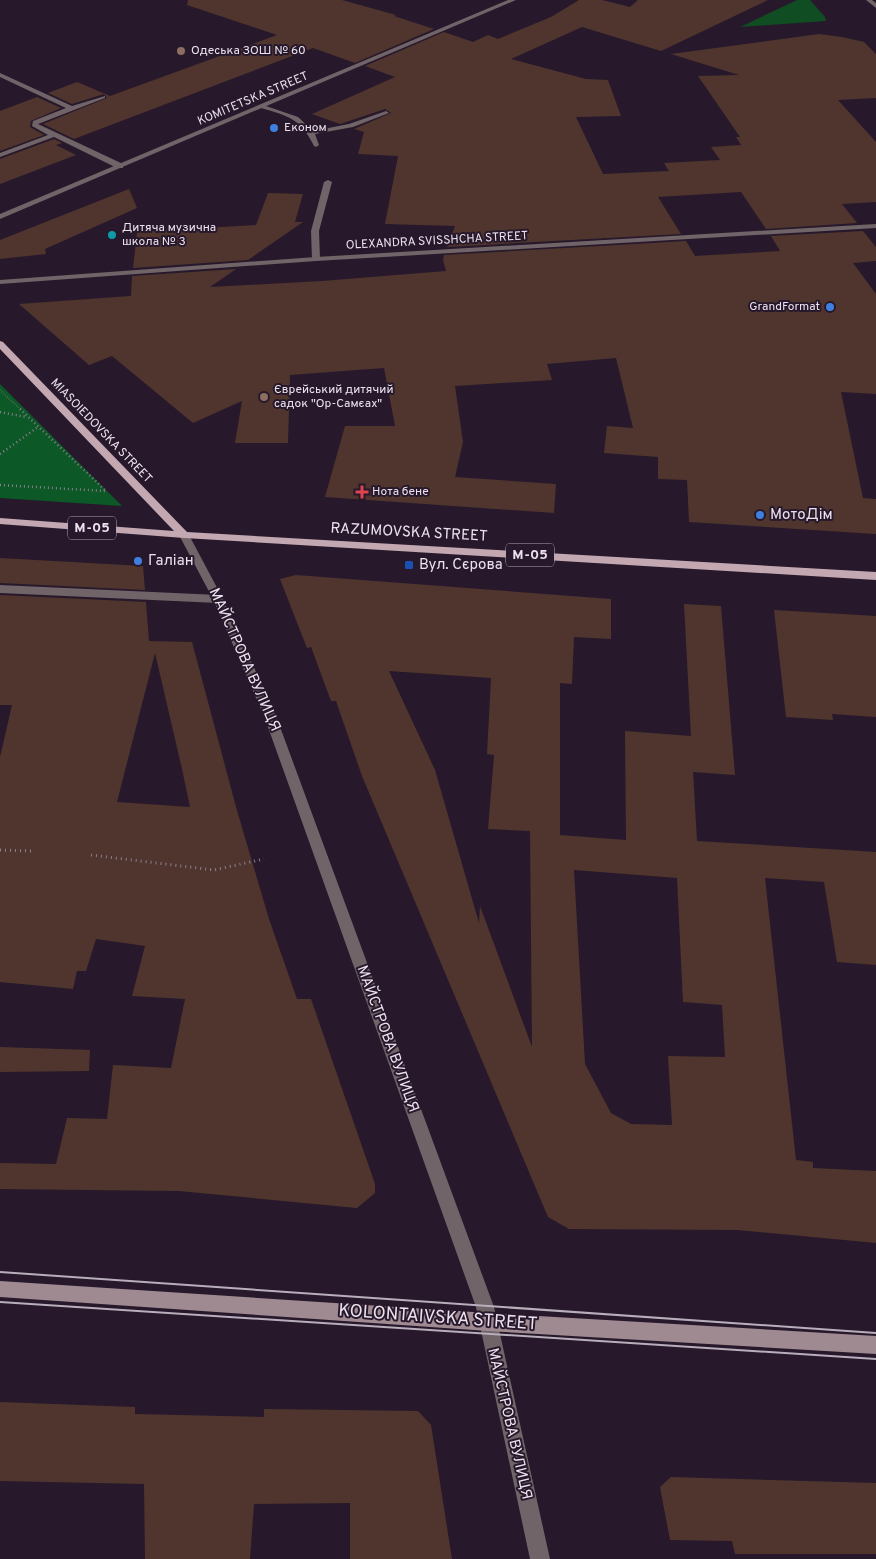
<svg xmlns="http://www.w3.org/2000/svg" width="876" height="1559" font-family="Overpass,sans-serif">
<rect width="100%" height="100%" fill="#27192b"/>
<polygon fill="#104d23" points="797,0 810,0 825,17 826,21 740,27"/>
<polygon fill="#0c5826" points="0,384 122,506 0,498"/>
<g fill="#4f352e" fill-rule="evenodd">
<polygon points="188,0 342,0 396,15 394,16 434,29 355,63 313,48 74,139 43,124 107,98 104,94 72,104 48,93 77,82 110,96 277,35 187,5"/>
<polygon points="579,0 602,0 630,7 638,0 768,0 661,51 582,27 511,59 586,79 608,80 621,116 576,117 603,174 669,171 664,163 720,160 711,147 741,145 736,137 740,137 698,76 739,75 671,54 819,34 842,37 864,42 876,54 876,98 838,100 876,142 876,202 842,204 857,223 766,229 741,192 658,197 681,234 447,247 455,226 385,224 398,156 358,154 364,132 354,129 391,113 385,109 340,124 312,114 395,77 365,66 444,32 473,42 488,35 498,39 551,17"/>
<polygon points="37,97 61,108 31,121 30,127 44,135 0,151 0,111"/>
<polygon points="54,139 62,143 56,145 76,155 0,184 0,159"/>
<polygon points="129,189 137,208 45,249 46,254 0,259 0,240"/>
<polygon points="268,193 303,194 295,222 303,222 248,260 133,268 137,232 256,225"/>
<polygon points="863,231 876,247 876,261 853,263 876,294 876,394 841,392 863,498 876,499 876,534 689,522 687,480 658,479 658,457 604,453 607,426 633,428 616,358 547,364 552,380 455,386 463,442 455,477 556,484 554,513 325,497 345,426 395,426 384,368 290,375 288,443 235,443 242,401 193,423 112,356 89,365 19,304 131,296 132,276 236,269 210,287 322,281 446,271 443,260 444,255 686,241 695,256 780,251 771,236"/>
<polygon points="0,558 143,566 145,590 0,583"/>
<path d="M 296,575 L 611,599 L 611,639 L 574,637 L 572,684 L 560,683 L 560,835 L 626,840 L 625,731 L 691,736 L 684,604 L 721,606 L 735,775 L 693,772 L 697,841 L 876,852 L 876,965 L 837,962 L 824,882 L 765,878 L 796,1160 L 813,1162 L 813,1168 L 876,1171 L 876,1243 L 737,1230 L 569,1229 L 548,1217 L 362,776 L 336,701 L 331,701 L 311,647 L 307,648 L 280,579 ZM 389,671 L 491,678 L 487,754 L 494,755 L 488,829 L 530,831 L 532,1047 L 480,906 L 479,923 L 435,770 ZM 574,870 L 677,878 L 683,1002 L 722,1005 L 725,1057 L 668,1056 L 672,1125 L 631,1124 L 611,1113 L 585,1064 Z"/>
<path d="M 0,595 L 146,602 L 149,641 L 192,642 L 236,807 L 269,919 L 297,999 L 311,999 L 375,1184 L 375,1193 L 357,1208 L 179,1191 L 0,1189 L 0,1163 L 56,1164 L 67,1118 L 107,1119 L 113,1065 L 171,1068 L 185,999 L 132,996 L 145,946 L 96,939 L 86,971 L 77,971 L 73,989 L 0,982 L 0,757 L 12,705 L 0,705 ZM 155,653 L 182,769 L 190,807 L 117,802 Z"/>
<polygon points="774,610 876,616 876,717 832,714 833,720 786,717"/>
<polygon points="0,1047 90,1050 89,1071 0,1072"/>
<polygon points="0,1402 135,1407 135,1414 264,1417 264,1409 418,1411 431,1425 452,1559 350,1559 350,1503 254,1504 250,1559 145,1559 144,1484 0,1481"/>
<polygon points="671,1477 876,1483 876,1554 735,1554 732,1541 670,1540 660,1487"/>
</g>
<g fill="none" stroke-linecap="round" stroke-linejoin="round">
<polyline stroke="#8b7f8f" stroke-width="2" stroke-dasharray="0.5 2" stroke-linecap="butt" points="0,390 21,410"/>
<g stroke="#8b7f8f" stroke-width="2.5" stroke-dasharray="1 3" stroke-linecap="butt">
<polyline points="20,409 106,491"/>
<polyline points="0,412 26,417"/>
<polyline points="0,454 38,427"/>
<polyline points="0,485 105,491"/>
</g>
<g stroke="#8b7f8f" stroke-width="3" stroke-dasharray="1 4" stroke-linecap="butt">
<polyline points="0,850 31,851"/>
<polyline points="91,855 214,870 264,859"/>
</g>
<g fill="#706468" fill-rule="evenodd">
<polygon points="0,73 72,106 105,96 105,98 38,124 123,164 123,168 117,168 54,137 0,157 0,153 48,135 32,126 33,121 66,108 0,77"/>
<path d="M 263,105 L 298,117 L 313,131 L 349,124 L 386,111 L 389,113 L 353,127 L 315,134 L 319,145 L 316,147 L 314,146 C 301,119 289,116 261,108 L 261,106 Z"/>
<polygon points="328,180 332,182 319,231 320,259 316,261 312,259 311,231 324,182"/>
<polygon points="0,585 218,595 223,599 218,603 0,593"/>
</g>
<g fill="#706468" fill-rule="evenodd">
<polygon points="508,0 516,0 0,219 0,214"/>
<polygon points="866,0 872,0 876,3 876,8"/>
<polygon points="876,224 876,228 316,261 0,284 0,280 316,257"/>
<polygon points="184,532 189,535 223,599 276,716 494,1307 550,1559 530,1559 476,1307 264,716 213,599 179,535"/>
</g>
<polygon fill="#9f8a92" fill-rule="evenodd" points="0,1281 488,1313 876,1336 876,1354 488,1331 0,1297"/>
<polygon fill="#c3a8b2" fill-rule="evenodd" points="0,341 3,342 187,532 876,572 876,580 184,538 0,524 0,518 174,531 0,349"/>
<g stroke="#b9aebc" stroke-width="2">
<polyline points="0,1272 876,1333"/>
<polyline points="0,1302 876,1359"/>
</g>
</g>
<g fill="#8d6e63" stroke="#27192b" stroke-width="2">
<circle cx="181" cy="51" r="5"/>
<circle cx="264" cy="397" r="5"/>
</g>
<g fill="#3f7fe0" stroke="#27192b" stroke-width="2">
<circle cx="274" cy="128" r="5"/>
<circle cx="830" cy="307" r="5"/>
<circle cx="760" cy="515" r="5"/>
<circle cx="138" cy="561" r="5"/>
</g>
<circle fill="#0f9aa8" stroke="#27192b" stroke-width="2" cx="112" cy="235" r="5"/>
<path fill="#e0444e" stroke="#27192b" stroke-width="2" d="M359.5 484.5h5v5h5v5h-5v5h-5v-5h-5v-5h5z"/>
<rect fill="#1a4fb4" stroke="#27192b" stroke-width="2" x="404" y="560" width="10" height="10" rx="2.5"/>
<g text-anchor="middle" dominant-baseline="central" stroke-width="4" stroke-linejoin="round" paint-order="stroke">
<g font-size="12" fill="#ece2ef" stroke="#27192b" text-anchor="start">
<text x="191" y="51">Одеська ЗОШ № 60</text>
<text x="284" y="128">Економ</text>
<text x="122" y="228">Дитяча музична<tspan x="122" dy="14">школа № 3</tspan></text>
<text x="820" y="307" text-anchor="end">GrandFormat</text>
<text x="274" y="390">Єврейський дитячий<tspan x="274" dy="14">садок "Ор-Самєах"</tspan></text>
<text x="372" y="492">Нота бене</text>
</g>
<g font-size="12" fill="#ece2ef" stroke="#27192b">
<text transform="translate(253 99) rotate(-23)">KOMITETSKA STREET</text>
<text transform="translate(437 241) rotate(-3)">OLEXANDRA SVISSHCHA STREET</text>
<text transform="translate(101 431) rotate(46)">MIASOIEDOVSKA STREET</text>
</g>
<g fill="#27192b" stroke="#b1a6b4" stroke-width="1">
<rect x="68" y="516.5" width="48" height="23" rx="4"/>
<rect x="506" y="543.5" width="48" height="23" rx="4"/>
</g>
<g font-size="14" font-weight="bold" fill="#ece2ef">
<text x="92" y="528">М-05</text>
<text x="530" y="555">М-05</text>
</g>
<g font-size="15" fill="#ece2ef" stroke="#27192b" text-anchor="start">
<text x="770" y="515">МотоДім</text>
<text x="148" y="561">Галіан</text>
<text x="419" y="565">Вул. Сєрова</text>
</g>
<g font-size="15" fill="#ece2ef" stroke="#27192b">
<text transform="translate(409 533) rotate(3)">RAZUMOVSKA STREET</text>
<text transform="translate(244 660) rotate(66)">МАЙСТРОВА ВУЛИЦЯ</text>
<text transform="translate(387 1039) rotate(70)">МАЙСТРОВА ВУЛИЦЯ</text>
<text transform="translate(509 1424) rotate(77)">МАЙСТРОВА ВУЛИЦЯ</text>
</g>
<g font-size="18" fill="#ece2ef" stroke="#27192b">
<text transform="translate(438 1318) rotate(4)">KOLONTAIVSKA STREET</text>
</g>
</g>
</svg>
